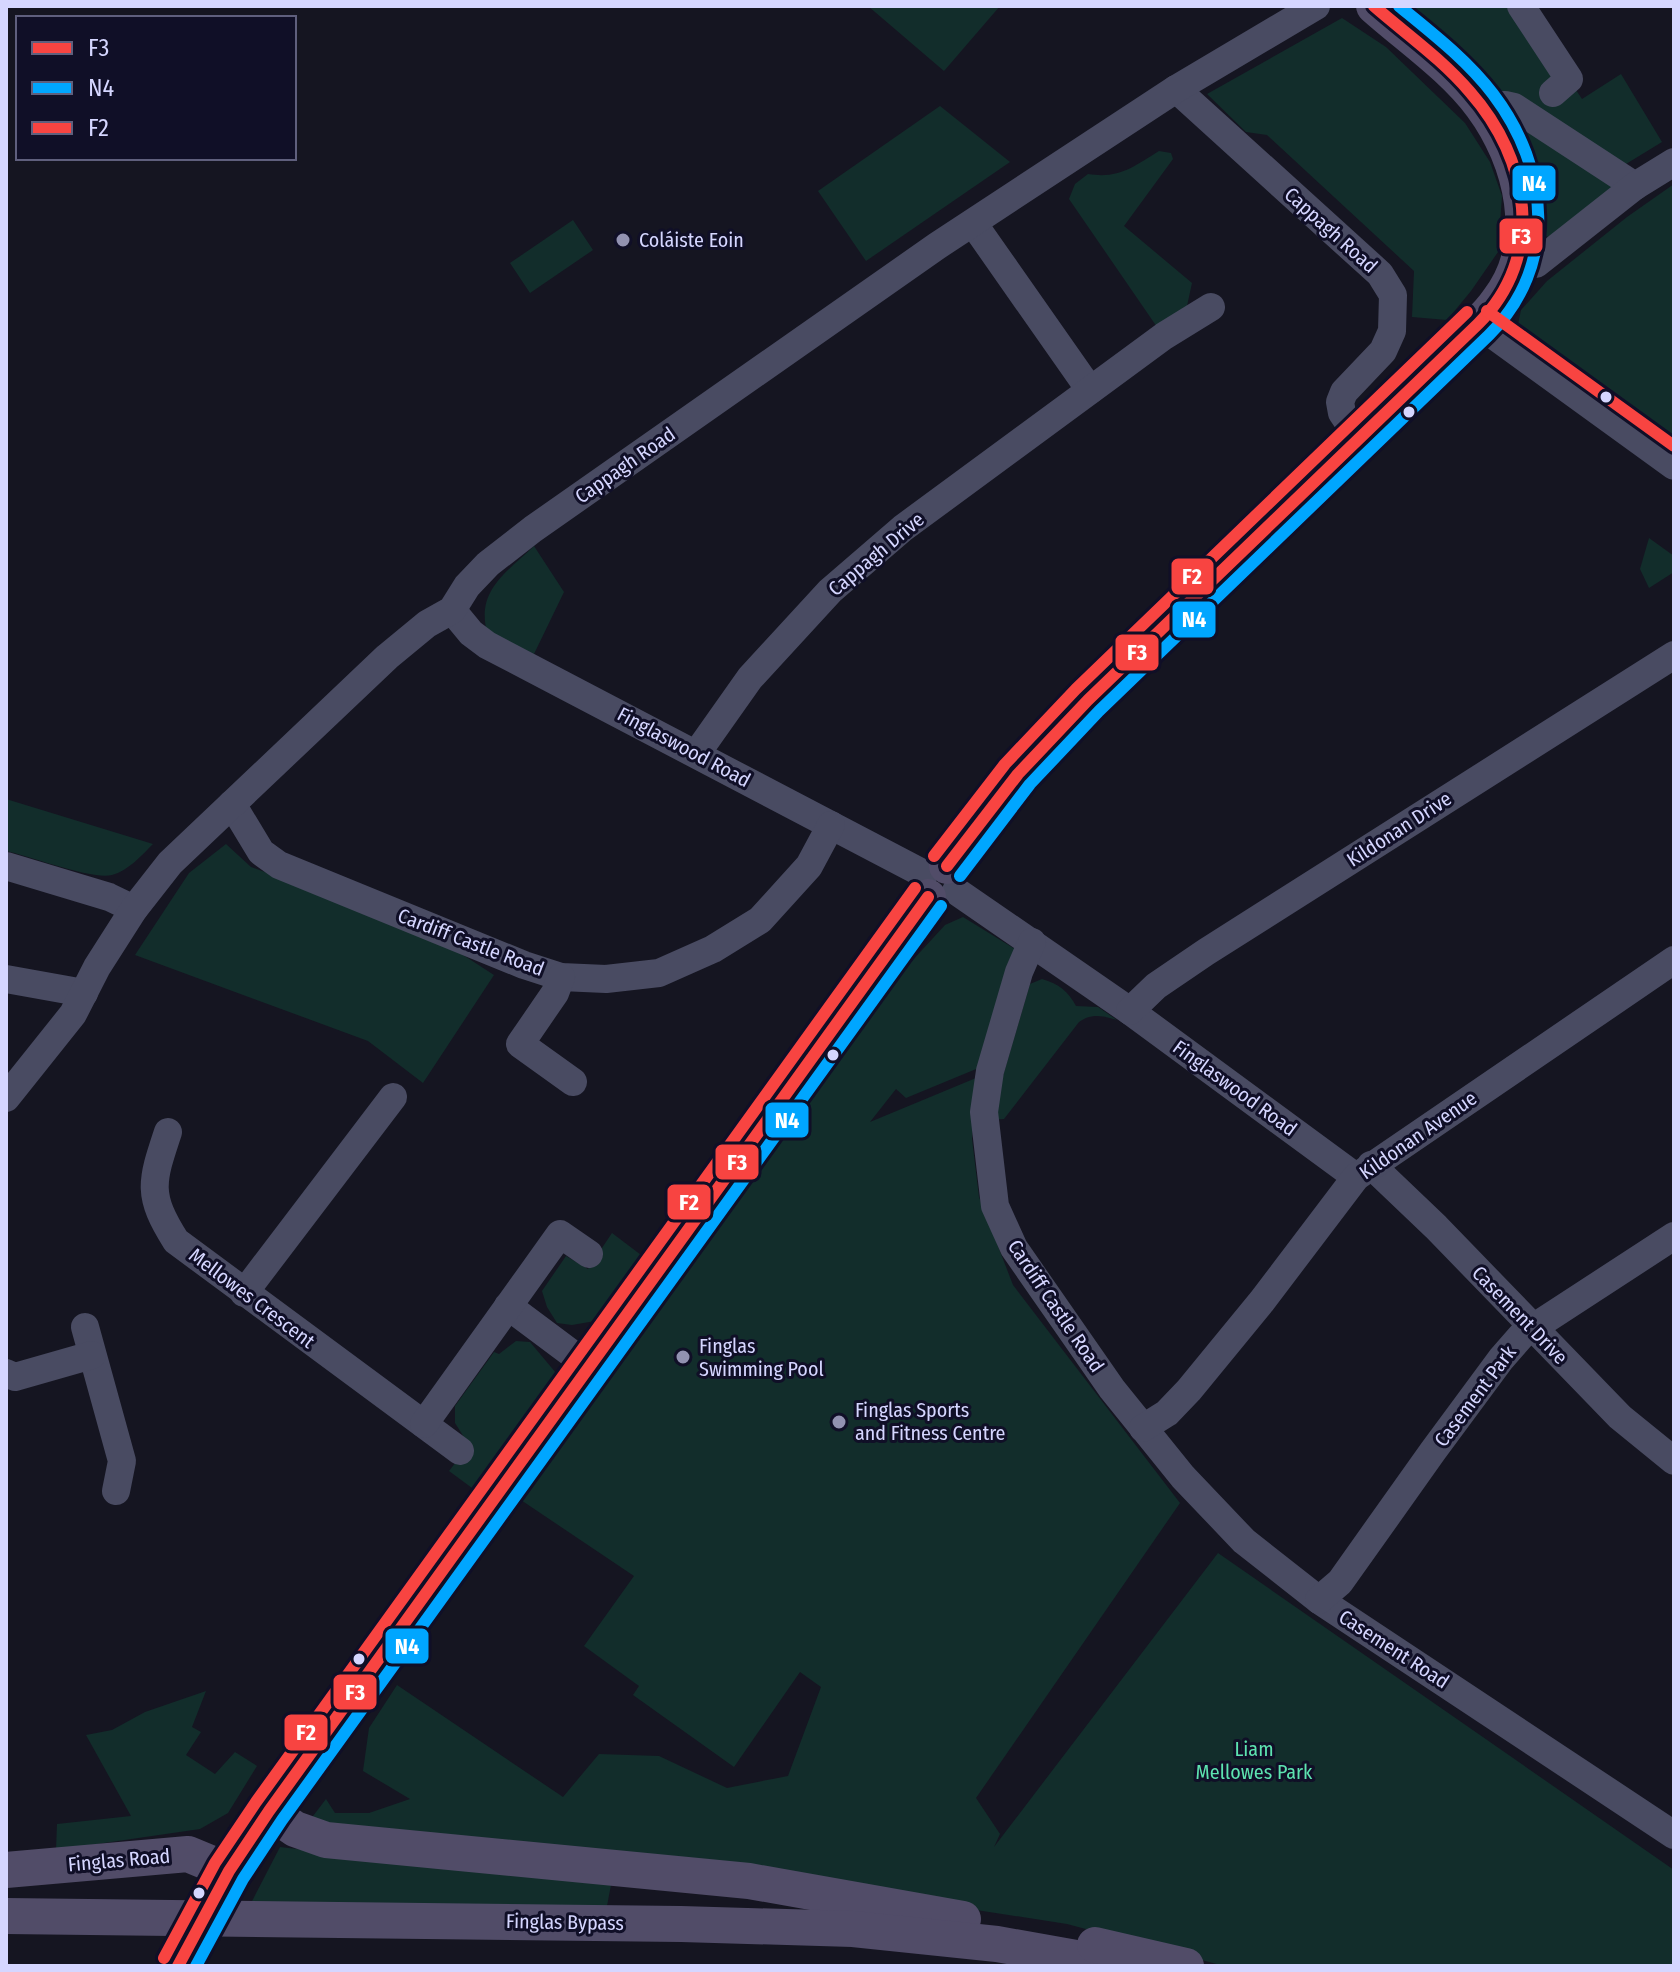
<svg xmlns="http://www.w3.org/2000/svg" width="1680" height="1972" font-family="'Fira Sans Condensed',sans-serif">
<rect width="100%" height="100%" fill="#151521"/>
<g fill="#122d2b">
<polygon points="868,6 1000,6 944,71"/>
<polygon points="1376,6 1520,6 1582,99 1621,74 1662,142 1626,164 1610,190 1551,238 1540,234 1514,158"/>
<polygon points="1342,18 1386,47 1465,123 1490,162 1502,196 1498,252 1471,291 1447,320 1412,317 1414,271 1267,135 1246,132 1207,94"/>
<polygon points="940,106 1010,162 866,261 818,191"/>
<path d="M 1159,151 L 1171,153 L 1173,159 L 1124,226 L 1192,283 L 1187,306 L 1157,327 L 1069,199 L 1075,184 L 1088,174 C 1119,179 1133,167 1159,151 Z"/>
<polygon points="1674,184 1674,453 1515,339 1521,310 1547,281 1627,217"/>
<polygon points="573,220 593,250 530,293 510,263"/>
<polygon points="1649,538 1674,556 1674,572 1649,588 1640,569"/>
<path d="M 534,546 L 564,592 L 534,654 L 487,632 C 476,590 507,572 534,546 Z"/>
<path d="M 6,799 L 153,844 C 142,855 128,871 112,875 C 91,880 30,856 6,851 Z"/>
<polygon points="226,844 251,867 426,931 494,975 423,1083 368,1041 135,955 189,873"/>
<polygon points="963,917 1015,949 981,1067 906,1098 896,1089 870,1122 976,1078 972,1139 979,1197 1013,1285 1180,1503 976,1798 1000,1834 994,1847 1218,1553 1674,1870 1674,1966 1224,1966 1067,1924 861,1892 449,1841 310,1820 326,1799 335,1813 369,1813 410,1799 363,1771 369,1728 397,1685 563,1797 599,1754 659,1756 727,1788 788,1776 821,1687 800,1672 734,1767 633,1695 639,1686 584,1646 634,1576 509,1492 855,1023 945,925"/>
<path d="M 1042,979 C 1059,984 1068,991 1076,1006 L 1098,1007 L 1117,1020 C 1103,1016 1092,1013 1079,1022 L 1004,1119 L 990,1120 L 1030,984 Z"/>
<polygon points="612,1233 645,1258 595,1321 572,1325 557,1323 547,1307 542,1291 566,1256 588,1269"/>
<polygon points="516,1341 530,1342 556,1373 472,1488 449,1471 469,1445 455,1423 455,1406 494,1352 499,1354"/>
<polygon points="206,1691 192,1727 201,1732 186,1755 215,1774 235,1752 257,1766 228,1813 200,1829 56,1850 57,1824 131,1816 86,1735 112,1730 145,1712"/>
<polygon points="280,1847 611,1885 606,1911 249,1907"/>
</g>
<g fill="none" stroke-linecap="round" stroke-linejoin="round">
<g stroke="#494b62" stroke-width="28">
<polyline points="1521,6 1569,79 1553,93"/>
<polyline points="1176,89 1380,274 1393,295 1392,331 1383,351 1344,392 1340,402 1342,413 1359,438"/>
<polyline points="1482,106 1505,105 1514,107 1635,186"/>
<polyline points="973,223 1090,390"/>
<polyline points="1516,263 1536,264 1635,186 1674,162"/>
<polyline points="1478,324 1674,466"/>
<polyline points="452,610 471,633 487,645 924,874"/>
<polyline points="697,753 750,678 830,591 903,528 1164,336 1211,307"/>
<polyline points="232,804 261,852 279,865 524,965 561,977 606,979 659,973 713,949 760,920 809,866 831,825"/>
<polyline points="6,866 109,897 134,909"/>
<polyline points="956,891 1130,1011 1356,1177"/>
<polyline points="1032,942 1019,972 990,1071 984,1112 995,1206 1014,1248 1112,1389 1183,1477 1244,1541 1319,1600 1674,1835"/>
<polyline points="561,977 555,993 520,1044 573,1082"/>
<polyline points="6,979 84,993"/>
<polyline points="1130,1011 1156,986 1206,952 1674,655"/>
<polyline points="6,1098 73,1014 97,967 134,909 170,863 387,657 427,624 452,610 467,586 488,564 533,529 937,246 1176,89 1316,6"/>
<path d="M 168,1132 C 151,1183 147,1195 176,1241 L 460,1451"/>
<polyline points="1371,1165 1436,1227 1620,1417 1674,1461"/>
<polyline points="244,1293 393,1097"/>
<polyline points="508,1306 591,1368"/>
<polyline points="85,1327 122,1461 116,1491"/>
<polyline points="6,1373 15,1377 92,1355"/>
<polyline points="424,1424 560,1234 589,1254"/>
<polyline points="1143,1428 1167,1413 1189,1390 1262,1301 1356,1177 1674,960"/>
<polyline points="1319,1600 1340,1582 1433,1451 1501,1359 1522,1335 1674,1236"/>
</g>
<g stroke="#514c68" stroke-width="36">
<path d="M 947,866 L 1018,774 L 1088,700 L 1478,324 C 1485,317 1492,310 1498,301 C 1543,243 1522,160 1482,106 C 1453,67 1410,38 1374,6"/>
<polyline points="269,1811 295,1829 326,1840 749,1881 963,1919"/>
<polyline points="6,1870 188,1854 229,1871"/>
<polyline points="214,1897 269,1811 928,897"/>
<polyline points="6,1916 681,1924 853,1929 997,1944 1121,1966"/>
<polyline points="1095,1945 1186,1966"/>
</g>
<polyline stroke="#514c68" stroke-width="36" points="178,1966 214,1897"/>
<g stroke="#100f27" stroke-width="18">
<g id="bus-1">
<path d="M 947,866 L 1018,774 L 1088,700 L 1478,324 C 1546,256 1530,160 1470,92 C 1442,59 1406,34 1374,6"/>
<polyline points="178,1966 229,1871 269,1811 928,897"/>
</g>
</g>
<g stroke="#100f27" stroke-width="18">
<g id="bus-2">
<path d="M 960,876 L 1030,784 L 1099,711 L 1489,335 C 1558,266 1550,169 1493,94 C 1467,60 1432,33 1399,6"/>
<polyline points="196,1966 243,1879 282,1820 941,906"/>
</g>
</g>
<g stroke="#100f27" stroke-width="18">
<g id="bus-3">
<polyline points="1487,311 1674,446"/>
<polyline points="934,856 1005,764 1076,689 1467,312"/>
<polyline points="164,1958 215,1863 256,1802 915,888"/>
</g>
</g>
<use href="#bus-1" stroke="#f84441" stroke-width="12"/>
<use href="#bus-2" stroke="#00a6ff" stroke-width="12"/>
<use href="#bus-3" stroke="#f84441" stroke-width="12"/>
</g>
<g fill="#9292b1" stroke="#100f27" stroke-width="3">
<circle cx="623" cy="240" r="8"/>
<circle cx="683" cy="1357" r="8"/>
<circle cx="839" cy="1422" r="8"/>
</g>
<g fill="#d5d6ff" stroke="#100f27" stroke-width="3">
<circle cx="1606" cy="397" r="7"/>
<circle cx="1409" cy="412" r="7"/>
<circle cx="833" cy="1055" r="7"/>
<circle cx="359" cy="1659" r="7"/>
<circle cx="199" cy="1893" r="7"/>
</g>
<g text-anchor="middle" dominant-baseline="central" stroke-width="6" stroke-linejoin="round" paint-order="stroke">
<g font-size="20" fill="#d5d6ff" stroke="#100f27">
<text transform="translate(1331 230) rotate(42)">Cappagh Road</text>
<text transform="translate(625 465) rotate(-35)">Cappagh Road</text>
<text transform="translate(876 554) rotate(-40)">Cappagh Drive</text>
<text transform="translate(684 747) rotate(28)">Finglaswood Road</text>
<text transform="translate(1399 829) rotate(-33)">Kildonan Drive</text>
<text transform="translate(471 942) rotate(21)">Cardiff Castle Road</text>
<text transform="translate(1235 1088) rotate(36)">Finglaswood Road</text>
<text transform="translate(1418 1135) rotate(-35)">Kildonan Avenue</text>
<text transform="translate(252 1298) rotate(37)">Mellowes Crescent</text>
<text transform="translate(1056 1306) rotate(56)">Cardiff Castle Road</text>
<text transform="translate(1520 1315) rotate(46)">Casement Drive</text>
<text transform="translate(1475 1396) rotate(-53)">Casement Park</text>
<text transform="translate(1394 1649) rotate(33)">Casement Road</text>
<text transform="translate(119 1860) rotate(-5)">Finglas Road</text>
<text transform="translate(565 1922) rotate(1)">Finglas Bypass</text>
</g>
<g font-size="20" fill="#d5d6ff" stroke="#100f27" text-anchor="start">
<text x="639" y="240">Coláiste Eoin</text>
<text x="699" y="1346">Finglas<tspan x="699" dy="23">Swimming Pool</tspan></text>
<text x="855" y="1410">Finglas Sports<tspan x="855" dy="23">and Fitness Centre</tspan></text>
</g>
<g font-size="20" fill="#5de3b0" stroke="#100f27">
<text x="1254" y="1749">Liam<tspan x="1254" dy="23">Mellowes Park</tspan></text>
</g>
</g>
<g stroke="#100f27" stroke-width="3">
<rect x="1511" y="164" width="46" height="38" rx="8" fill="#00a6ff"/>
<rect x="1498" y="217" width="46" height="38" rx="8" fill="#f84441"/>
<rect x="1170" y="557" width="45" height="39" rx="8" fill="#f84441"/>
<rect x="1171" y="600" width="46" height="39" rx="8" fill="#00a6ff"/>
<rect x="1114" y="633" width="46" height="39" rx="8" fill="#f84441"/>
<rect x="764" y="1101" width="46" height="38" rx="8" fill="#00a6ff"/>
<rect x="714" y="1143" width="46" height="38" rx="8" fill="#f84441"/>
<rect x="666" y="1183" width="46" height="38" rx="8" fill="#f84441"/>
<rect x="384" y="1627" width="46" height="38" rx="8" fill="#00a6ff"/>
<rect x="332" y="1673" width="46" height="38" rx="8" fill="#f84441"/>
<rect x="283" y="1713" width="46" height="39" rx="8" fill="#f84441"/>
</g>
<g font-size="22" text-anchor="middle" font-weight="bold" fill="#fff">
<text x="1534" y="191">N4</text>
<text x="1521" y="244">F3</text>
<text x="1192" y="584">F2</text>
<text x="1194" y="627">N4</text>
<text x="1137" y="660">F3</text>
<text x="787" y="1128">N4</text>
<text x="737" y="1170">F3</text>
<text x="689" y="1210">F2</text>
<text x="407" y="1654">N4</text>
<text x="355" y="1700">F3</text>
<text x="306" y="1740">F2</text>
</g>
<rect width="1680" height="1972" fill="none" stroke="#d5d6ff" stroke-width="16"/>
<rect x="16" y="16" width="280" height="144" fill="#100f27" stroke="#5f5f7d" stroke-width="2"/>
<rect x="32" y="42" width="40" height="12" fill="#f84441" stroke="#5f5f7d" stroke-width="2"/>
<text x="88" y="56" font-size="24" fill="#d5d6ff">F3</text>
<rect x="32" y="82" width="40" height="12" fill="#00a6ff" stroke="#5f5f7d" stroke-width="2"/>
<text x="88" y="96" font-size="24" fill="#d5d6ff">N4</text>
<rect x="32" y="122" width="40" height="12" fill="#f84441" stroke="#5f5f7d" stroke-width="2"/>
<text x="88" y="136" font-size="24" fill="#d5d6ff">F2</text>
</svg>
